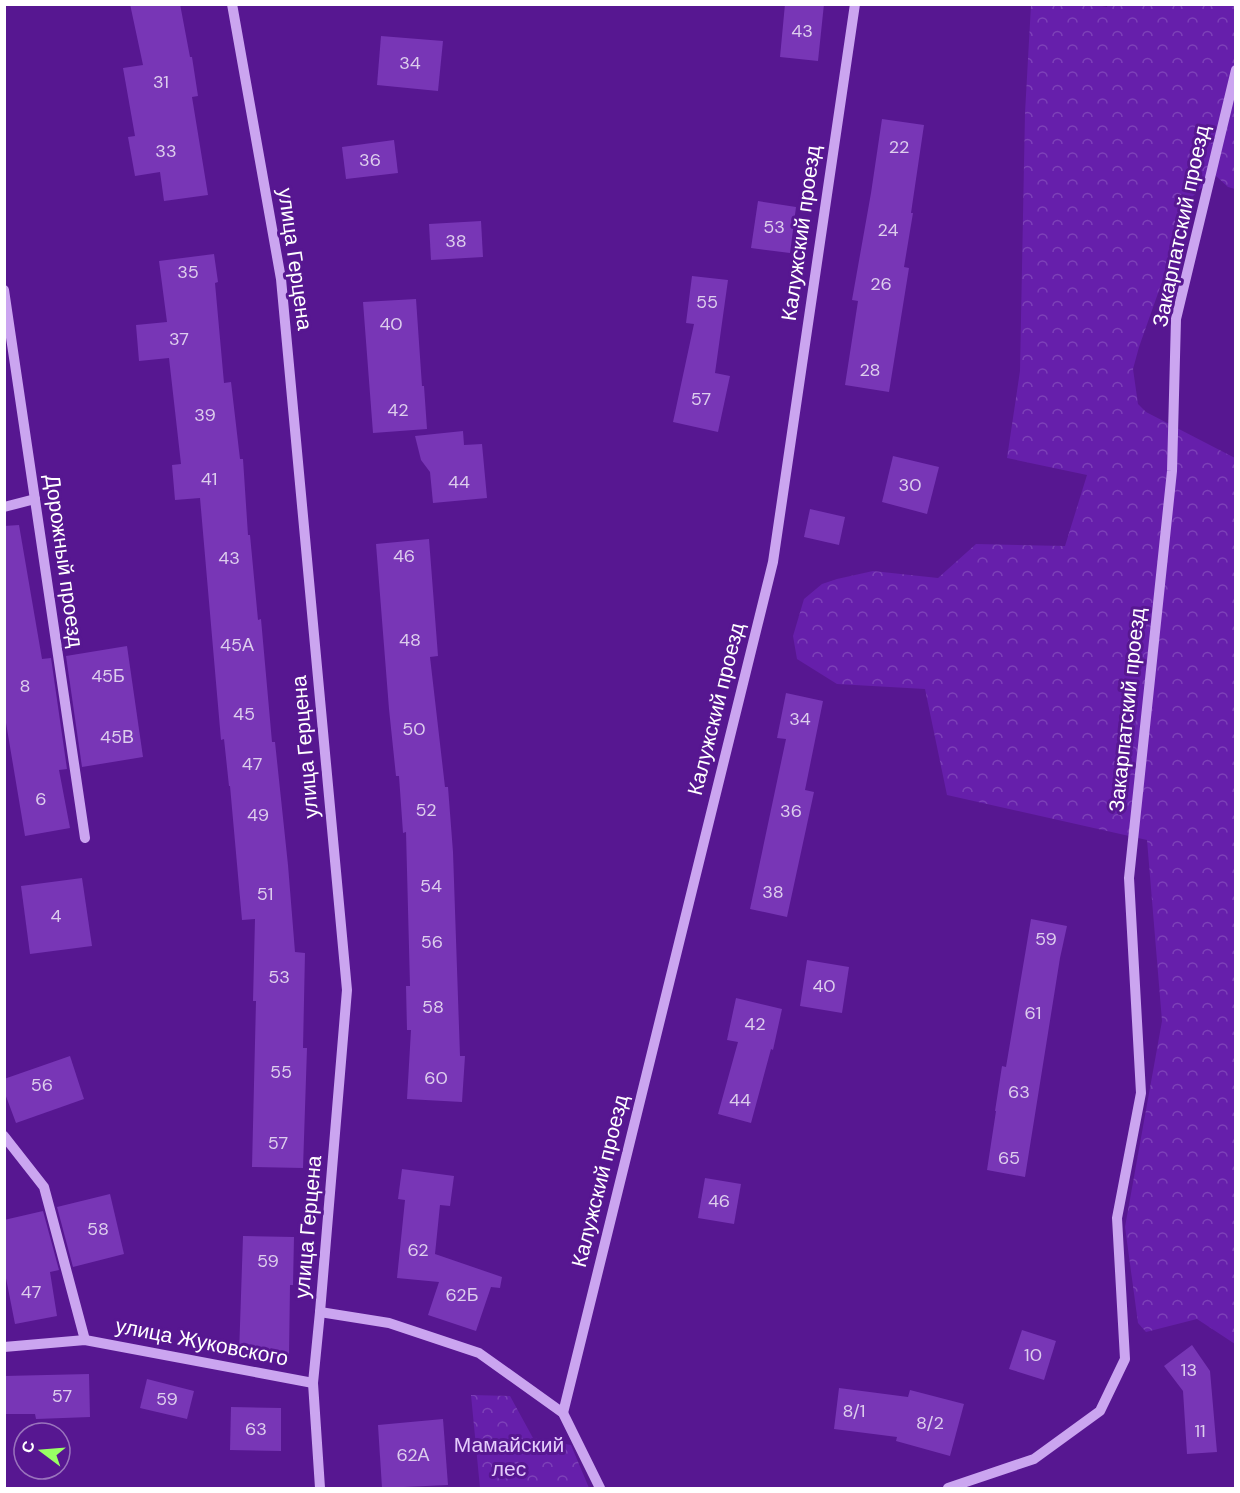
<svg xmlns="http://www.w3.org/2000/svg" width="1240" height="1493" font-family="'DM Sans',sans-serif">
<defs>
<pattern id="forest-crowns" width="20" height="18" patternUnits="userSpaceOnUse" patternTransform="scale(1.5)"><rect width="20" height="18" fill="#661fab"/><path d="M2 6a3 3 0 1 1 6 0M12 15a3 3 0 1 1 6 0" fill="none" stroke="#7d41b8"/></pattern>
</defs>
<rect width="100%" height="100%" fill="#571791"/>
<g fill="url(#forest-crowns)">
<polygon points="1091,4 1107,7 1108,4 1235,5 1235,189 1228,187 1215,175 1192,197 1139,347 1133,369 1138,404 1146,412 1235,458 1235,1344 1197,1319 1146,1332 1138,1323 1125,1227 1162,1021 1147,840 947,795 925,689 837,684 797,659 793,636 804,599 822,584 837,579 873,571 938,578 976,544 1065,546 1087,475 1007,458 1020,371 1025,113 1031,5"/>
<polygon points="471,1395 510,1396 533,1438 571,1445 589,1488 480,1488"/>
</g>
<g fill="#7836b6">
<polygon points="130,4 180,4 190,57 192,57 198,96 192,97 208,195 164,201 160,172 135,176 128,137 135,136 123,68 143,65"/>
<polygon points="785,4 824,4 818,61 780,57"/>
<polygon points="381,36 443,41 438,91 377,85"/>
<polygon points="882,119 924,125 911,213 913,213 904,267 909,268 889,392 845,385 858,301 852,300 871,193"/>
<polygon points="394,140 398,173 346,179 342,147"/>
<polygon points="758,201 796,207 790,253 751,248"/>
<polygon points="481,221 483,257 431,260 429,224"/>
<polygon points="214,254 218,282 215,283 224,383 231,382 240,459 243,459 248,535 250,535 258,620 261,619 272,742 275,742 288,865 295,952 305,953 303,1048 307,1048 303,1168 252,1167 256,1001 253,1001 255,919 242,920 230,786 229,786 224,739 221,740 200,498 175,500 172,465 181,464 169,358 139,361 136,325 167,322 159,261"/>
<polygon points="692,276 728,280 715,373 730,376 718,432 673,422 694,324 686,323"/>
<polygon points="416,299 422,386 424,386 427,429 373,433 363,302"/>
<polygon points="463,431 464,445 482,444 487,498 433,503 430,472 421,460 415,436"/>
<polygon points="893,456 939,467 927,514 882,502"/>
<polygon points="810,509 845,517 839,545 804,537"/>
<polygon points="19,525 42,659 51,658 67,769 59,770 70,828 25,836 4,711 4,526"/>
<polygon points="429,539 438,656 430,657 445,787 448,787 453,852 460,1056 465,1056 462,1102 407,1099 411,1030 407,1030 406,986 410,986 406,832 403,833 399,776 396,776 389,709 376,544"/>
<polygon points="127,646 143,757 82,767 66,656"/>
<polygon points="786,693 823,701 805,790 814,792 787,917 750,909 786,739 777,738"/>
<polygon points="82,878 92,946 30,954 21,886"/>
<polygon points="1031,919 1067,926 1060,958 1025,1177 987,1170 996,1111 995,1111 1002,1066 1006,1067"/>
<polygon points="807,960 849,967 842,1013 800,1006"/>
<polygon points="736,998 782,1009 773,1050 771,1049 751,1123 718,1114 738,1042 727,1040"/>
<polygon points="70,1056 84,1099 16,1123 4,1091 4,1079"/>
<polygon points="402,1169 454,1176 450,1206 440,1205 435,1254 502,1277 500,1288 491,1287 476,1331 428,1315 439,1282 397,1278 405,1200 398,1199"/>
<polygon points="705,1178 741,1184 734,1224 698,1218"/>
<polygon points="110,1194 124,1254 73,1267 57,1207"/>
<polygon points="43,1211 59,1270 50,1272 57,1316 15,1324 4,1268 4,1220"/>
<polygon points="243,1236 294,1237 293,1285 290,1285 289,1355 239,1355"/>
<polygon points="1022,1330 1056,1341 1044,1380 1009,1369"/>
<polygon points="1192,1345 1210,1371 1217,1452 1187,1454 1183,1391 1164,1366"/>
<polygon points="89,1374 90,1417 36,1419 35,1414 4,1414 4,1376"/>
<polygon points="147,1379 194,1391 187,1419 140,1408"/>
<polygon points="839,1388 908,1397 910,1390 964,1404 950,1456 896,1441 897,1437 834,1429"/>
<polygon points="231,1407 281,1408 281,1451 230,1450"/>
<polygon points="443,1419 448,1485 382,1488 378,1425"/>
</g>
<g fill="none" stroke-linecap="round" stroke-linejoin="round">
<g stroke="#cba5f0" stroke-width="10">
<polyline points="232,4 281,279 347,990 320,1312 313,1383 320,1488"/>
<polyline points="4,290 85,838"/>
<polyline points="4,507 35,499"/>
<polyline points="4,1136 44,1187 85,1340"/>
<polyline points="320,1312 389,1323 479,1353 563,1413 600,1488"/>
<polyline points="4,1347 85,1340 313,1383"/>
<polyline points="563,1413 773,562 855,4"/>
<polyline points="948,1488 1034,1459 1100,1411 1125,1359 1117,1218 1141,1093 1129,878 1172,471 1176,319 1236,70"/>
</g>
</g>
<g text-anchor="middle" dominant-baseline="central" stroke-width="6" stroke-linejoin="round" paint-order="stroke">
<g font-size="18" fill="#ddcded">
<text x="802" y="31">43</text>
<text x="410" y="63">34</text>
<text x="161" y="82">31</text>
<text x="899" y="147">22</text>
<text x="166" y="151">33</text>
<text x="370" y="160">36</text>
<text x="774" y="227">53</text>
<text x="888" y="230">24</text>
<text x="456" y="241">38</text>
<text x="188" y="272">35</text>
<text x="881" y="284">26</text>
<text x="707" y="302">55</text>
<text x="391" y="324">40</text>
<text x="179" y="339">37</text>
<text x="870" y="370">28</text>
<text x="701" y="399">57</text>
<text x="398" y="410">42</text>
<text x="205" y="415">39</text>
<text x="209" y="479">41</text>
<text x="459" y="482">44</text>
<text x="910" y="485">30</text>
<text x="404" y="556">46</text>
<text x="229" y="558">43</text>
<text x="410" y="640">48</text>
<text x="237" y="645">45А</text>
<text x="108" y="676">45Б</text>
<text x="25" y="686">8</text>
<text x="244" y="714">45</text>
<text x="800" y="719">34</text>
<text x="414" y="729">50</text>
<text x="117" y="737">45В</text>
<text x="252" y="764">47</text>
<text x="41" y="799">6</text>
<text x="426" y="810">52</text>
<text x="791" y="811">36</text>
<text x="258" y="815">49</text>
<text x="431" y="886">54</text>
<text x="773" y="892">38</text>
<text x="265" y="894">51</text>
<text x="56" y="916">4</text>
<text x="1046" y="939">59</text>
<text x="432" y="942">56</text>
<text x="279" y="977">53</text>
<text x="824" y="986">40</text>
<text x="433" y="1007">58</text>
<text x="1033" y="1013">61</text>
<text x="755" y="1024">42</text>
<text x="281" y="1072">55</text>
<text x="436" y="1078">60</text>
<text x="42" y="1085">56</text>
<text x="1019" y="1092">63</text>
<text x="740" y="1100">44</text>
<text x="278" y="1143">57</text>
<text x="1009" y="1158">65</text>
<text x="719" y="1201">46</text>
<text x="98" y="1229">58</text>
<text x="418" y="1250">62</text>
<text x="268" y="1261">59</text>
<text x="31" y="1292">47</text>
<text x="462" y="1295">62Б</text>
<text x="1033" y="1355">10</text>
<text x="1189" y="1370">13</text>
<text x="62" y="1396">57</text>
<text x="167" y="1399">59</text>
<text x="854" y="1411">8/1</text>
<text x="930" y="1423">8/2</text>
<text x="256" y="1429">63</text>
<text x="1200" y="1431">11</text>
<text x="413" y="1455">62А</text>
</g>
<g font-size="21" fill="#fff" stroke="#571791">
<text transform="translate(1181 226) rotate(-78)">Закарпатский проезд</text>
<text transform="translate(801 233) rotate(-82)">Калужский проезд</text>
<text transform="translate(295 259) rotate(82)">улица Герцена</text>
<text transform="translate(64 561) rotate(82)">Дорожный проезд</text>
<text transform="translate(716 709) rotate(-76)">Калужский проезд</text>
<text transform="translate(1127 710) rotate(-84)">Закарпатский проезд</text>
<text transform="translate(305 747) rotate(-95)">улица Герцена</text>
<text transform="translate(600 1181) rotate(-76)">Калужский проезд</text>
<text transform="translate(308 1227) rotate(-85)">улица Герцена</text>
<text transform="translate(202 1342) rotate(11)">улица Жуковского</text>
</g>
<g font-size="21" fill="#e4ccfb" stroke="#571791">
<text x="509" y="1445">Мамайский<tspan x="509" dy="24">лес</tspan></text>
</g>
</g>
<rect width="1240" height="1493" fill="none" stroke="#ffffff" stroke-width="12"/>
<g transform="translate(42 1451) rotate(286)"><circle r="28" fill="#571791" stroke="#9a74bd" stroke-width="1.5"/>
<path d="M0-4.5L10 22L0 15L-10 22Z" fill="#98ff64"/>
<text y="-9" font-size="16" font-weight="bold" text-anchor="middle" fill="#ffffff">С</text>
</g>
</svg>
